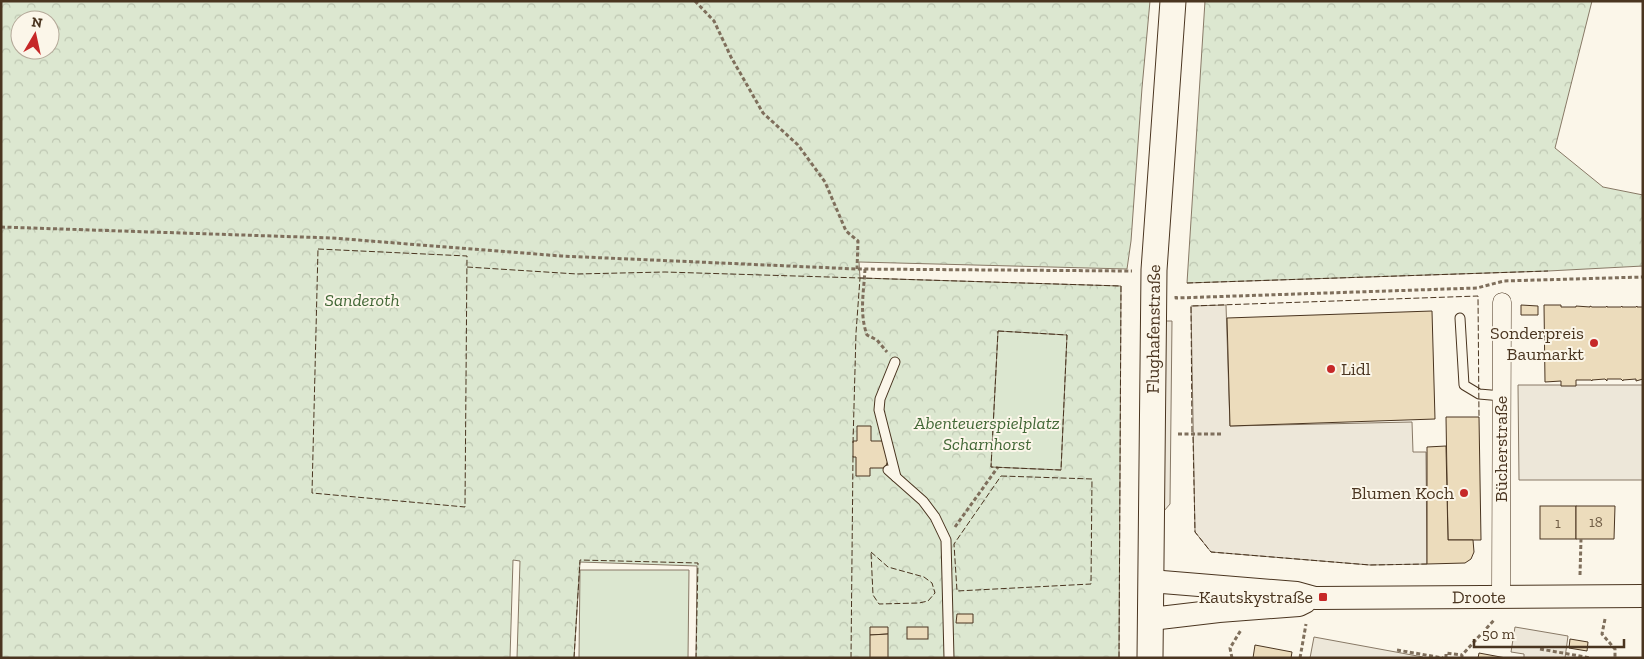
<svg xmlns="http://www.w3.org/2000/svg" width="1644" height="659" font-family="'Zilla Slab',serif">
<defs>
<pattern id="forest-crowns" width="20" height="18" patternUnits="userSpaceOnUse" patternTransform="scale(1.25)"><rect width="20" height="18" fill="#dce7d0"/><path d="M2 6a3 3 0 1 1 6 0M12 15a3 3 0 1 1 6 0" fill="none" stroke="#bec7b2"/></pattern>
</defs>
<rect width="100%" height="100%" fill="#fbf6e9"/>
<g fill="url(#forest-crowns)" stroke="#887966" fill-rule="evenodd">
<path d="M 1,1 L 1150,1 L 1142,88 L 1131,241 L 1127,269 L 859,262 L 860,278 L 1121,286 L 1119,658 L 696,658 L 697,566 L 580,562 L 574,658 L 517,658 L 520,561 L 513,560 L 510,658 L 1,658 ZM 20,20 L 50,20 L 50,50 L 20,50 Z"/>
<polygon points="1205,1 1592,1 1555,148 1603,187 1643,195 1643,266 1548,271 1187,283"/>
</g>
<g fill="#dce7d0" stroke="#887966">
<polygon points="998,331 1067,335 1061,470 991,467"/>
<polygon points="580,570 689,570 688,658 579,658"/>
</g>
<g fill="#ede7d9" stroke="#887966">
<polygon points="1226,305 1230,426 1412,422 1413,452 1426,452 1427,564 1370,565 1211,552 1195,532 1191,306"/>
<polygon points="1165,321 1172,321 1170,504 1164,511"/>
<polygon points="1518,385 1643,385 1643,480 1519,480"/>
<polygon points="1515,627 1568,636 1565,658 1524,658 1524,654 1511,652"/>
<polygon points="1314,637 1423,657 1423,658 1310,658"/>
</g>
<g fill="#ecdcbc" stroke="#4a3520">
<polygon points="1521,305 1538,306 1538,315 1521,315"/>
<polygon points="1544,305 1561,305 1561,307 1576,307 1576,306 1590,307 1590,306 1592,307 1606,307 1607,306 1607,307 1621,307 1622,306 1622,307 1636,307 1637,306 1637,307 1643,307 1643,379 1636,381 1636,379 1623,380 1623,381 1621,379 1607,379 1607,381 1605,379 1592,380 1592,381 1591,380 1576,380 1576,386 1561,386 1561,381 1545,382"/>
<polygon points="1432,311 1435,419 1230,426 1227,318"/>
<polygon points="1446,417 1479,417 1481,540 1448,540"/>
<polygon points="857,426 871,426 871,441 886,441 889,458 885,468 870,468 870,476 856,476 856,457 853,457 853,441 857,441"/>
<polygon points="1446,446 1448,540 1473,540 1474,552 1471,559 1465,563 1427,564 1427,447"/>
<rect x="1540" y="506" width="36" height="33"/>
<polygon points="1576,506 1615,506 1614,539 1576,539"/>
<polygon points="957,614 973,614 973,623 956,623"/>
<polygon points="870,627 888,627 888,634 870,635"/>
<rect x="907" y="627" width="21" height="12"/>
<polygon points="888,634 888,658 870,658 870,635"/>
<polygon points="1570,639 1588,642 1587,651 1569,648"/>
<polygon points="1255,645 1292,652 1291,658 1253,658"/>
<polygon points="1479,653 1506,658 1478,658"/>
</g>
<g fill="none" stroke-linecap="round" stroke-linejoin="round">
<g stroke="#4a3520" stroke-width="11">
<g id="service">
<polyline points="1460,318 1464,385 1479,394 1502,396"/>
<polyline points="895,362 880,399 879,410 896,477"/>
<polyline points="888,470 923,501 935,517 946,540 949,658"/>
</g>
</g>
<g stroke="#4a3520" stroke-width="19">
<polyline id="minor" points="1501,596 1502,302"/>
</g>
<g stroke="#4a3520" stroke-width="24">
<g id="tertiary">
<path id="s1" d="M 1150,581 L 1297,593 L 1315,598 L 1643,596"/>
<polyline points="1151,619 1219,611 1299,605 1305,602"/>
</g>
</g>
<g stroke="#4a3520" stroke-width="27">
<g id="secondary">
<path id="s2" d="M 1150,658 L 1154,270 L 1173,1"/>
</g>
</g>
<g stroke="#7f6f5c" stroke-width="3" stroke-dasharray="4 2.5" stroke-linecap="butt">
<polyline points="695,1 714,21 731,57 763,113 798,145 825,182 846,231 858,241 857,269"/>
<polyline points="1,227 332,238 561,256 857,269 1132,271"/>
<path d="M 865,269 C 864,291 859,313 867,335 L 877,340 L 887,352"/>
<polyline points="1176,296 1176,298 1477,288 1504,281 1643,277"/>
<polyline points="1178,434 1222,434"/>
<polyline points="955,527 998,467"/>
<polyline points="1580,575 1581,539"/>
<polyline points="1605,619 1602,634 1615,649 1615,658"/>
<polyline points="1540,649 1591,658"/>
<polyline points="1397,650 1443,658"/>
<polyline points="1232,658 1230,648 1241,630"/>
<polyline points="1300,658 1306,624"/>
<polyline points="1446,658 1446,653 1462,655"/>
<polyline points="1462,658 1462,655 1495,619"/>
</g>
<use href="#service" stroke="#fbf6e9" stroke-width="9"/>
<use href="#minor" stroke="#fbf6e9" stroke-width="18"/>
<use href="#tertiary" stroke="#fbf6e9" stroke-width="22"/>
<use href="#secondary" stroke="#fbf6e9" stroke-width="25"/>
<g stroke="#4a3520" stroke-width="1" stroke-dasharray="6 2.5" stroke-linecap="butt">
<polygon points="318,249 467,256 465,507 312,493"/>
<polyline points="467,267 577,274 665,272 1121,286 1119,658"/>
<polyline points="1187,283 1548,271"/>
<polygon points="998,331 1067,335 1061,470 991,467"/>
<polyline points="1192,432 1191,306 1478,296 1479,417"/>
<polyline points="1193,437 1195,532 1211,552 1370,565 1427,564"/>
<polyline points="853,443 856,333 860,278"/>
<polygon points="1001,476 1092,479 1091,584 957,591 954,544"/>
<polygon points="871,552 888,567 924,577 932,583 935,593 928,601 919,603 879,604 873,595"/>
<polyline points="574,658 580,560 698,563 696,658"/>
<polyline points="851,658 853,455"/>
</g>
</g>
<g fill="#c62828" stroke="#fbf6e9" stroke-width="2">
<circle cx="1594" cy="343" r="5"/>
<circle cx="1331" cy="369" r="5"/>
<circle cx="1464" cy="493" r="5"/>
<rect x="1318" y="592" width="10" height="10" rx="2.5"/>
</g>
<g text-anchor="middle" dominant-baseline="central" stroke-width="4" stroke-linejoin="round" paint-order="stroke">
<g font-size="15" fill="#725f47">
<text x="1596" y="522">18</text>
<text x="1558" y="523">1</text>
</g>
<g font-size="18" font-style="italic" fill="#436837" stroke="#fbf6e9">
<text x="362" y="300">Sanderoth</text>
<text x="987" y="423">Abenteuerspielplatz<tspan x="987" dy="21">Scharnhorst</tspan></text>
</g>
<g font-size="18" fill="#4a3520" stroke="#fbf6e9">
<text stroke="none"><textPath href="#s2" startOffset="329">Flughafenstraße</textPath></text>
<text transform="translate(1501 449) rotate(-90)">Bücherstraße</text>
<text stroke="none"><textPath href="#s1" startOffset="330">Droote</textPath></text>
</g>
<g font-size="18" fill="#4a3520" stroke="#fbf6e9" text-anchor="end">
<text x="1584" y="333">Sonderpreis<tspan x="1584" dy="21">Baumarkt</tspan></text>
<text x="1341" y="369" text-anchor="start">Lidl</text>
<text x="1454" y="493">Blumen Koch</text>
<text x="1313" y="597">Kautskystraße</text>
</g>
</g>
<rect width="1644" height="659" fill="none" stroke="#4a3520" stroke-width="5"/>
<g transform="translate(35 35) rotate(9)"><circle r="24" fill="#fbf6e9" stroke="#b4a999"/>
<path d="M0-4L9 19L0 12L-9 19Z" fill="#c62828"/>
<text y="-8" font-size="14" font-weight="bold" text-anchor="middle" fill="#4a3520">N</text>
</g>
<path d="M1474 639v8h150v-8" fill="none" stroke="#4a3520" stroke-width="2.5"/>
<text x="1482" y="639" font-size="15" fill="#4a3520" stroke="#fbf6e9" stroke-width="4" paint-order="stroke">50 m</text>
</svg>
